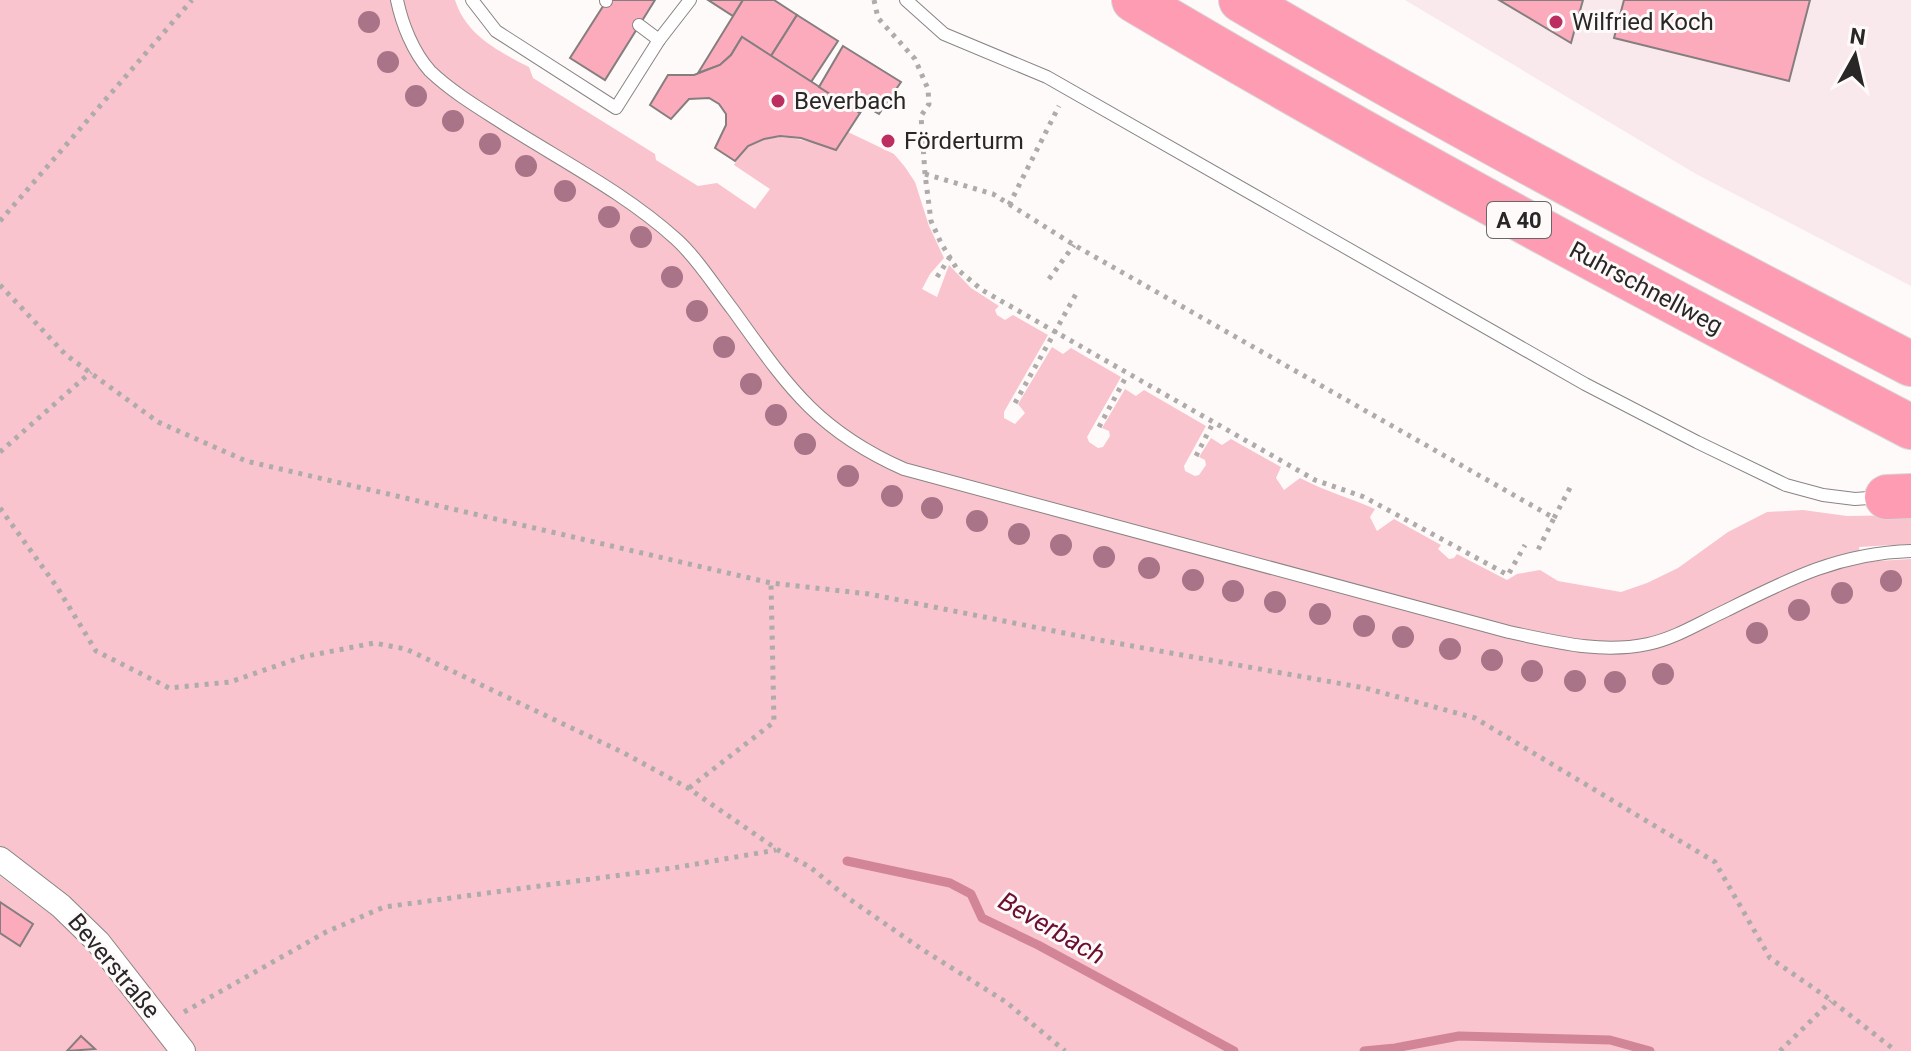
<svg xmlns="http://www.w3.org/2000/svg" width="1911" height="1051" font-family="Roboto,sans-serif">
<rect width="100%" height="100%" fill="#fefafa"/>
<polygon fill="#fae9ec" points="1405,0 1911,0 1911,286 1696,174"/>
<g fill="#f9c4ce">
<path d="M 0,0 L 455,0 C 466,35 498,51 529,67 L 533,78 L 655,154 L 656,160 L 698,186 L 717,183 L 755,209 L 770,189 L 734,165 C 754,123 801,138 836,150 L 848,132 L 894,154 L 905,167 L 915,182 L 929,226 L 944,258 L 930,274 L 922,289 L 937,297 L 949,265 L 971,288 L 999,306 L 995,310 L 997,315 L 1005,320 L 1013,315 L 1048,335 L 1004,412 L 1004,418 L 1015,424 L 1025,413 L 1018,404 L 1052,347 L 1063,354 L 1071,348 L 1121,377 L 1087,437 L 1089,442 L 1098,448 L 1103,447 L 1110,436 L 1109,431 L 1102,428 L 1125,389 L 1136,396 L 1144,390 L 1206,426 L 1184,466 L 1185,471 L 1195,476 L 1199,475 L 1206,465 L 1205,460 L 1199,457 L 1211,438 L 1222,445 L 1231,439 L 1281,467 L 1276,478 L 1284,490 L 1300,478 C 1324,491 1350,498 1375,509 L 1370,517 L 1377,531 L 1394,519 L 1441,545 L 1438,549 L 1449,559 L 1454,558 L 1457,554 L 1507,580 L 1517,574 L 1540,570 L 1558,581 L 1621,592 L 1647,583 L 1678,568 L 1728,532 L 1767,512 L 1803,510 L 1847,516 L 1911,515 L 1911,544 L 1859,547 L 1861,562 L 1911,559 L 1911,1051 L 187,1051 L 81,911 L 0,859 Z"/>
<polygon points="0,876 85,940 167,1051 0,1051"/>
</g>
<g fill="none" stroke-linecap="round" stroke-linejoin="round">
<g stroke="#d28596" stroke-width="9">
<polyline points="847,861 950,883 971,894 982,918 1038,945 1234,1051"/>
<polyline points="1364,1051 1395,1048 1459,1036 1610,1040 1650,1051"/>
</g>
</g>
<g fill="#fcabbd" stroke="#857e7f" stroke-width="2">
<polygon points="607,0 655,0 605,80 570,58"/>
<polygon points="708,0 743,0 733,16"/>
<polygon points="743,0 774,0 797,15 771,56 742,37 731,55 720,65 698,73"/>
<polygon points="1499,0 1583,0 1571,43"/>
<polygon points="1624,0 1810,0 1789,81 1614,38"/>
<polygon points="797,15 838,41 811,82 771,56"/>
<polygon points="742,37 860,113 836,150 801,138 780,136 764,139 748,146 735,161 715,148 726,125 726,114 719,104 709,98 689,99 671,119 650,105 668,75 694,75 720,65 731,55"/>
<polygon points="843,46 901,82 879,114 865,106 860,113 819,87"/>
<polygon points="0,902 33,924 20,946 0,933"/>
<polygon points="81,1036 95,1049 67,1051"/>
</g>
<g fill="none" stroke-linecap="round" stroke-linejoin="round">
<g stroke="#8a8384" stroke-width="14">
<g id="lane">
<path d="M 397,0 C 402,24 413,52 430,71 C 452,92 479,108 504,124 C 562,161 625,193 676,239 C 698,259 715,287 733,310 C 787,385 816,430 904,469 L 1509,632 C 1556,642 1601,654 1648,644 C 1676,638 1701,622 1727,610 C 1789,579 1840,553 1911,551"/>
<polyline points="472,0 496,31 616,108 659,40 690,0"/>
<polyline points="606,0 606,1"/>
<polyline points="906,0 944,34 1047,77 1585,384 1697,442 1786,485 1823,495 1855,499 1882,497"/>
<polyline points="639,25 659,40"/>
</g>
</g>
<g stroke="#8a8384" stroke-width="26">
<polyline id="street" points="0,859 61,906 98,942 183,1051"/>
</g>
<g stroke="#d8d8d8" stroke-width="46">
<g id="highway">
<path d="M 1134,0 C 1388,151 1649,290 1911,427"/>
<path d="M 1241,0 C 1460,129 1685,247 1911,364"/>
<polyline points="1887,497 1911,496"/>
</g>
</g>
<g stroke="#afabab" stroke-width="5" stroke-dasharray="4 6" stroke-linecap="butt">
<polyline points="874,0 878,18 915,59 928,89 929,104 921,116 925,174 931,221 941,243 957,269 982,290 1315,480 1364,497 1508,575 1525,545"/>
<polyline points="925,174 993,194 1074,245 1554,518 1537,552"/>
<polyline points="1009,205 1059,106"/>
<polyline points="0,221 192,0"/>
<polyline points="937,277 950,257"/>
<polyline points="1049,279 1074,245"/>
<polyline points="0,285 66,355 158,422 246,461 771,583 869,594 1099,640 1365,688 1475,718 1715,862 1770,958 1828,998 1896,1051"/>
<polyline points="1015,403 1076,294"/>
<polyline points="1099,427 1127,375"/>
<polyline points="0,452 91,372"/>
<polyline points="1196,456 1213,423"/>
<polyline points="0,508 57,587 96,651 169,688 230,682 302,657 374,643 406,649 622,752 688,788 778,850 810,867 848,898 920,948 1006,1002 1065,1051"/>
<polyline points="1554,518 1572,484"/>
<polyline points="689,788 774,722 771,583"/>
<polyline points="184,1012 326,932 384,907 673,868 776,850"/>
<polyline points="1780,1051 1831,1001"/>
</g>
<use href="#lane" stroke="#fff" stroke-width="12"/>
<use href="#street" stroke="#fff" stroke-width="24"/>
<use href="#highway" stroke="#fd9cb2" stroke-width="44"/>
</g>
<g fill="#a97388">
<circle cx="369" cy="22" r="11"/>
<circle cx="388" cy="62" r="11"/>
<circle cx="416" cy="96" r="11"/>
<circle cx="453" cy="121" r="11"/>
<circle cx="490" cy="144" r="11"/>
<circle cx="526" cy="166" r="11"/>
<circle cx="565" cy="191" r="11"/>
<circle cx="609" cy="217" r="11"/>
<circle cx="641" cy="237" r="11"/>
<circle cx="672" cy="277" r="11"/>
<circle cx="697" cy="311" r="11"/>
<circle cx="724" cy="347" r="11"/>
<circle cx="751" cy="384" r="11"/>
<circle cx="776" cy="415" r="11"/>
<circle cx="805" cy="444" r="11"/>
<circle cx="848" cy="476" r="11"/>
<circle cx="892" cy="496" r="11"/>
<circle cx="932" cy="508" r="11"/>
<circle cx="977" cy="521" r="11"/>
<circle cx="1019" cy="534" r="11"/>
<circle cx="1061" cy="545" r="11"/>
<circle cx="1104" cy="557" r="11"/>
<circle cx="1149" cy="568" r="11"/>
<circle cx="1193" cy="580" r="11"/>
<circle cx="1891" cy="581" r="11"/>
<circle cx="1233" cy="591" r="11"/>
<circle cx="1842" cy="593" r="11"/>
<circle cx="1275" cy="602" r="11"/>
<circle cx="1799" cy="610" r="11"/>
<circle cx="1320" cy="614" r="11"/>
<circle cx="1364" cy="626" r="11"/>
<circle cx="1757" cy="633" r="11"/>
<circle cx="1403" cy="637" r="11"/>
<circle cx="1450" cy="649" r="11"/>
<circle cx="1492" cy="660" r="11"/>
<circle cx="1532" cy="671" r="11"/>
<circle cx="1663" cy="674" r="11"/>
<circle cx="1575" cy="681" r="11"/>
<circle cx="1615" cy="682" r="11"/>
</g>
<g fill="#bc2e5f" stroke="#fefafa" stroke-width="3">
<circle cx="1556" cy="22" r="8"/>
<circle cx="778" cy="101" r="8"/>
<circle cx="888" cy="141" r="8"/>
</g>
<g text-anchor="middle" dominant-baseline="central" stroke-width="6" stroke-linejoin="round" paint-order="stroke">
<rect fill="#fefafa" stroke="#686666" stroke-width="2" x="1487" y="202" width="64" height="36" rx="6"/>
<g font-size="22" font-weight="bold" fill="#282626">
<text x="1519" y="220">A 40</text>
</g>
<g font-size="24" fill="#282626" stroke="#fefafa" text-anchor="start">
<text x="1572" y="22">Wilfried Koch</text>
<text x="794" y="101">Beverbach</text>
<text x="904" y="141">Förderturm</text>
</g>
<g font-size="24" fill="#282626" stroke="#fefafa">
<text transform="translate(1646 288) rotate(28)">Ruhrschnellweg</text>
<text transform="translate(114 966) rotate(50)">Beverstraße</text>
</g>
<g font-size="26" font-style="italic" fill="#6b0e31" stroke="#fefafa">
<text transform="translate(1052 928) rotate(30)">Beverbach</text>
</g>
</g>
<g transform="translate(1855 56) rotate(8)" stroke="#fefafa" stroke-width="6" paint-order="stroke">
<path d="M0-6L14 30L0 20L-14 30Z" fill="#282626"/>
<text y="-12" font-size="22" font-weight="bold" text-anchor="middle" fill="#282626">N</text>
</g>
</svg>
